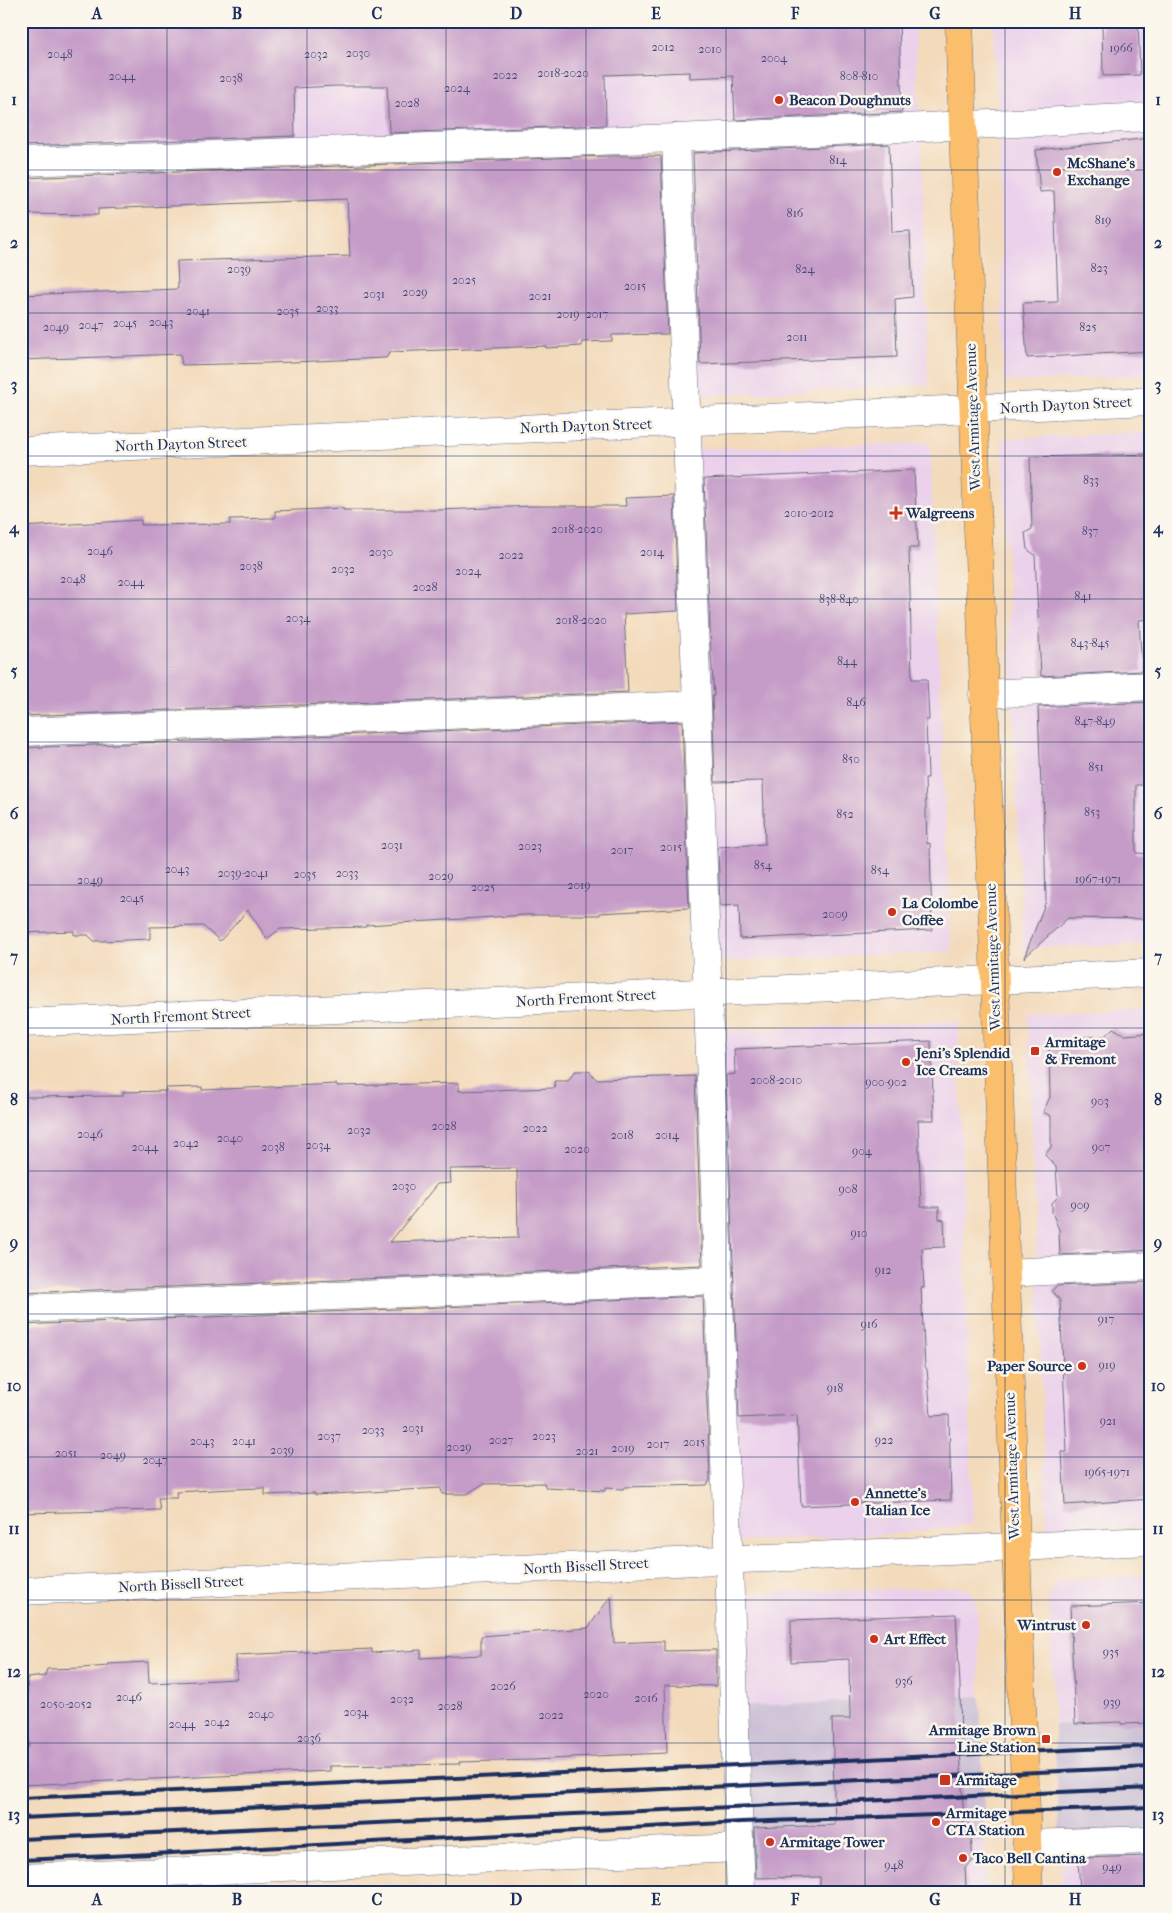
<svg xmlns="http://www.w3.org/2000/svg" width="1172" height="1913" font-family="'IM FELL French Canon',serif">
<rect width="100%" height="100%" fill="#fbf7ec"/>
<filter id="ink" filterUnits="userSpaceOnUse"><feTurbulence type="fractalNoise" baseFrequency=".02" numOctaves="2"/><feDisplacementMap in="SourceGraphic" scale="10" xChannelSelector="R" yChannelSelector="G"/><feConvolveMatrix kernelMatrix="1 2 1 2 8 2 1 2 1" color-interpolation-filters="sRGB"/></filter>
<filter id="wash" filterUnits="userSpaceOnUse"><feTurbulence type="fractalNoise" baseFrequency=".0096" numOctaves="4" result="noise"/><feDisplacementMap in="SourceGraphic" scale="20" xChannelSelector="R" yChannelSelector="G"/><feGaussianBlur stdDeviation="1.12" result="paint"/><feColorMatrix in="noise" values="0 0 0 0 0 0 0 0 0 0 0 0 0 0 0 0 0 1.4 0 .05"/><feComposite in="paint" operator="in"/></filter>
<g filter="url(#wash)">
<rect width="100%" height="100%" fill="#f3dabb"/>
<g fill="#ebd1eb">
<polygon points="21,21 914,21 921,127 928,385 686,396 676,138 21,154"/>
<polygon points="993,21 1151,21 1151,375 1004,382 999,124"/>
<polygon points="1151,432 1151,944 1023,948 1002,439"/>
<polygon points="930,443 951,952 707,962 688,449"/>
<polygon points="1151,1009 1151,1527 1047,1531 1028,1014"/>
<polygon points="958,1021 973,1524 896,1534 728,1542 709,1032"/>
<polygon points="1151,1576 1151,1710 1118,1722 1054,1725 1049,1596 1053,1585 1061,1579"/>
<polygon points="960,1587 967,1589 974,1596 977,1609 980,1696 734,1707 730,1594"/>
<polygon points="1151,1840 1151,1892 1062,1892 1060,1843"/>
<polygon points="985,1842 987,1892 741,1892 750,1879 794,1877 965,1843"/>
</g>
<g fill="#cbbfd5">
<polygon points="980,1696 985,1842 965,1843 794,1877 750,1879 734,1707"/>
<polygon points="1151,1710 1151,1840 1060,1843 1054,1725 1118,1722"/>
</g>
<g id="blocks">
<g fill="#c59bc7" fill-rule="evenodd">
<polygon points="21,21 899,21 902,112 735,120 733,76 690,78 690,72 605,75 606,125 389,133 387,86 337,86 294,88 295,136 21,146"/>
<polygon points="1102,21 1138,21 1140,75 1103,76"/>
<polygon points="1151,138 1151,351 1027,358 1023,303 1058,302 1054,191 1040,192 1036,150"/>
<polygon points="889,144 892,232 910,231 913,297 895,299 897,357 700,364 693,153"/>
<polygon points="607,156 661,156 668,334 612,335 612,341 582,342 582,346 546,348 546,346 390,352 386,358 269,363 182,365 180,354 21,360 21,295 178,289 177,261 350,256 347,199 98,209 98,215 21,214 21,178"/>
<polygon points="1151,454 1151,619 1139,620 1142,671 1041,676 1035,555 1027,549 1025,533 1032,529 1030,457"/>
<polygon points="914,470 918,548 909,548 912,679 927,679 929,720 926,720 928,778 925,778 927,844 930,843 932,930 740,939 739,905 720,906 718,847 765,844 763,781 715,782 712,696 714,696 711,654 704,479"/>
<polygon points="674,496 678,611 624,614 628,692 21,716 21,527 141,520 141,525 230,524 230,519 275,518 275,511 343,508 343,510 441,510 533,506 626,506 625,498"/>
<polygon points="1151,702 1151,785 1136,785 1136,853 1151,854 1151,919 1068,918 1024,958 1046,901 1043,786 1041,786 1038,707"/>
<polygon points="682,721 689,908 600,913 600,915 526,915 366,925 366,927 280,929 267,939 248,910 220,941 203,926 150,927 150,939 101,941 94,941 88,935 74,935 74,931 21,933 21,748"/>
<polygon points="1113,1028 1125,1035 1151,1033 1151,1250 1060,1255 1059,1230 1052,1212 1052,1203 1058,1197 1056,1167 1045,1155 1051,1147 1051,1116 1043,1112 1050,1097 1049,1040 1105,1036"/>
<polygon points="931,1041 934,1120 918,1120 921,1207 939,1207 939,1219 944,1220 945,1247 922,1248 924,1288 921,1288 925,1367 927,1369 931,1416 949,1415 951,1500 801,1506 797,1415 739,1418 726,1075 735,1074 734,1049"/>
<path d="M 575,1071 L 589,1071 L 596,1079 L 695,1076 L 702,1265 L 21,1293 L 21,1097 L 123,1096 L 123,1092 L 166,1091 L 166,1088 L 202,1087 L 202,1090 L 337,1084 L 337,1086 L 459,1083 L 459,1091 L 555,1088 L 554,1081 L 568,1081 ZM 517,1168 L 518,1238 L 390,1242 L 437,1184 L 451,1183 L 450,1169 Z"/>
<polygon points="1151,1282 1151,1499 1065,1505 1062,1452 1067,1452 1060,1300 1052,1291 1056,1286"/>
<polygon points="703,1296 710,1480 707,1485 624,1487 623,1489 605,1488 605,1491 546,1488 544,1483 483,1484 467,1494 442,1494 441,1488 315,1495 315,1493 265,1495 265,1488 232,1489 176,1492 177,1498 158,1498 160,1510 21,1513 21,1325"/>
<polygon points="611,1596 614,1643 664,1641 664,1651 716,1650 716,1686 665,1685 667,1753 571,1757 571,1758 533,1760 459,1762 460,1764 330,1766 330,1771 21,1785 21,1747 29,1747 27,1678 45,1676 47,1669 82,1668 108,1666 108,1664 148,1662 149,1683 198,1681 237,1679 236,1655 372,1649 372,1653 421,1650 421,1658 481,1655 481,1636 588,1628"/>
<polygon points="1151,1603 1151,1723 1121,1724 1121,1722 1075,1724 1070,1606"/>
<polygon points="956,1614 960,1685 961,1747 960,1747 964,1825 970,1824 973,1861 965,1868 966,1888 879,1892 820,1892 820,1877 756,1878 754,1828 835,1825 832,1719 850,1719 849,1659 791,1662 791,1620"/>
<polygon points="1151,1856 1151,1892 1080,1892 1078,1858"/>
</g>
</g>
</g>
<g filter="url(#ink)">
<use href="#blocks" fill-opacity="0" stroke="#676b7f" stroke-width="1"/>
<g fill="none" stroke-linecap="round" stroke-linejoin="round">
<g stroke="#676b7f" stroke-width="29">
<g id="minor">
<polyline points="676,138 741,1892"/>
<polyline points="21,162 676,138 1151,117"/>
<polyline points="21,451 1151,401"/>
<polyline points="983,694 1151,686"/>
<polyline points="21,732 697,705"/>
<polyline points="21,1023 1151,973"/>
<polyline points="1005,1273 1151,1266"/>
<polyline points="21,1309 719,1280"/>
<polyline points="21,1591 1151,1541"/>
<polyline points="1027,1844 1151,1840"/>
<polyline points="21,1878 739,1848"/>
</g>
</g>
<g stroke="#676b7f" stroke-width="29">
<polyline id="major" points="959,21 1029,1892"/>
</g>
<use href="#minor" stroke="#fff" stroke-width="28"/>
<use href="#major" stroke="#fabe6d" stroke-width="28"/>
<g stroke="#1b2f5e" stroke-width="4">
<polyline points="21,1798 1151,1746"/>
<polyline points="21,1818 1151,1767"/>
<polyline points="21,1839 1151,1788"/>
<polyline points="21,1860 153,1854 741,1822 1151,1807"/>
</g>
</g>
</g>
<path fill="none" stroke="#1b2f5e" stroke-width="1" stroke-opacity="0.55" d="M 167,21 L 167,1892M 307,21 L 307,1892M 446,21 L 446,1892M 586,21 L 586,1892M 726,21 L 726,1892M 865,21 L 865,1892M 1005,21 L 1005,1892M 21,170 L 1151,170M 21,313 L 1151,313M 21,456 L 1151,456M 21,599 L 1151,599M 21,742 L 1151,742M 21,885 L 1151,885M 21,1028 L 1151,1028M 21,1171 L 1151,1171M 21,1314 L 1151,1314M 21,1457 L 1151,1457M 21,1600 L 1151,1600M 21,1743 L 1151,1743"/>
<g fill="#c8321e" stroke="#fbf7ec" stroke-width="2">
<circle cx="779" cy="100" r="5"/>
<circle cx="1057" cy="172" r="5"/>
<path d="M893.5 505.5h5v5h5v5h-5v5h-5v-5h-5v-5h5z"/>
<circle cx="892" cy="912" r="5"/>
<rect x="1030" y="1046" width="10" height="10" rx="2.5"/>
<circle cx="906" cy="1062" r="5"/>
<circle cx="1082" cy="1366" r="5"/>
<circle cx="855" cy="1502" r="5"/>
<circle cx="1086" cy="1625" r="5"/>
<circle cx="874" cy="1639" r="5"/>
<rect x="1041" y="1734" width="10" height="10" rx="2.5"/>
<rect x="939" y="1774" width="12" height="12" rx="2.5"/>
<circle cx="936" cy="1822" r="5"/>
<circle cx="770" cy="1842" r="5"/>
<circle cx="963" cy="1858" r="5"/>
</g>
<g text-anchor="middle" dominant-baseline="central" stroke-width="5" stroke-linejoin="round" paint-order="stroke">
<g font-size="12" fill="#464a78">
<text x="663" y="47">2012</text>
<text x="1121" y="48">1966</text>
<text x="710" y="49">2010</text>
<text x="358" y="53">2030</text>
<text x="60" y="54">2048</text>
<text x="316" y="54">2032</text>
<text x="774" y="58">2004</text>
<text x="563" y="73">2018-2020</text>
<text x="505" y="75">2022</text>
<text x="122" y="76">2044</text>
<text x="859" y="76">808-810</text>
<text x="231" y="78">2038</text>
<text x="457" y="88">2024</text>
<text x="407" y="103">2028</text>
<text x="838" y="160">814</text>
<text x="795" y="213">816</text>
<text x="1103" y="220">819</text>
<text x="1099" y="268">823</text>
<text x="239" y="269">2039</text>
<text x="805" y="269">824</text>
<text x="464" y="280">2025</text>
<text x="635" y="286">2015</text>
<text x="415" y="292">2029</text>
<text x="374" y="294">2031</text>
<text x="540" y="296">2021</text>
<text x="327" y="308">2033</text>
<text x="198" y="311">2041</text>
<text x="288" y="311">2035</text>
<text x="568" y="314">2019</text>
<text x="597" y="314">2017</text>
<text x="161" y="322">2043</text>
<text x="125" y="323">2045</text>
<text x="91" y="325">2047</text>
<text x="56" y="327">2049</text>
<text x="1088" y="327">825</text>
<text x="797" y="337">2011</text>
<text x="1091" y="480">833</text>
<text x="809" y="513">2010-2012</text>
<text x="577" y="529">2018-2020</text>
<text x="1090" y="531">837</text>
<text x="100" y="551">2046</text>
<text x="381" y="552">2030</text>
<text x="652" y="552">2014</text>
<text x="511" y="555">2022</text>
<text x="251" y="566">2038</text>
<text x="343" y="569">2032</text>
<text x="468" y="571">2024</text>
<text x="73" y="579">2048</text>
<text x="131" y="582">2044</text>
<text x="425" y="587">2028</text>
<text x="1083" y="596">841</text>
<text x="839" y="599">838-840</text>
<text x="298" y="618">2034</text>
<text x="581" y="620">2018-2020</text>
<text x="1090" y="643">843-845</text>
<text x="847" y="661">844</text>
<text x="856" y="702">846</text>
<text x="1095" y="721">847-849</text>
<text x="851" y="759">850</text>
<text x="1096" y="767">851</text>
<text x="1092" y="812">853</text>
<text x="845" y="814">852</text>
<text x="392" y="845">2031</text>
<text x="530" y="846">2023</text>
<text x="671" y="847">2015</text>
<text x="622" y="850">2017</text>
<text x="763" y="865">854</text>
<text x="177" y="869">2043</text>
<text x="880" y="870">854</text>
<text x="243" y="873">2039-2041</text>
<text x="347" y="873">2033</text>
<text x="305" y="874">2035</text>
<text x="441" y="876">2029</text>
<text x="1098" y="879">1967-1971</text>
<text x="90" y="880">2049</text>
<text x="579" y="885">2019</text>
<text x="483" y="887">2025</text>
<text x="132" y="898">2045</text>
<text x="835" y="914">2009</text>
<text x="776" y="1080">2008-2010</text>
<text x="886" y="1082">900-902</text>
<text x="1100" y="1101">903</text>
<text x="444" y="1126">2028</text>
<text x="535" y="1128">2022</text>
<text x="359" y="1130">2032</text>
<text x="90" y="1134">2046</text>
<text x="622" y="1135">2018</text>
<text x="667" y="1135">2014</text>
<text x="230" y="1138">2040</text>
<text x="186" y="1143">2042</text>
<text x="318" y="1145">2034</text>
<text x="145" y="1147">2044</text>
<text x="273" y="1147">2038</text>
<text x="1101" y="1147">907</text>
<text x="577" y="1149">2020</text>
<text x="862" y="1151">904</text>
<text x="404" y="1186">2030</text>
<text x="848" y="1189">908</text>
<text x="1080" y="1205">909</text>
<text x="859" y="1233">910</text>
<text x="883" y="1270">912</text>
<text x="1106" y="1319">917</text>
<text x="869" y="1324">916</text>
<text x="1107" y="1365">919</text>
<text x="835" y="1388">918</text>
<text x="1108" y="1421">921</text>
<text x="413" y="1428">2031</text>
<text x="373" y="1430">2033</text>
<text x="329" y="1436">2037</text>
<text x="544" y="1436">2023</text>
<text x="501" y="1440">2027</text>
<text x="884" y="1440">922</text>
<text x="202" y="1441">2043</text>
<text x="244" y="1441">2041</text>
<text x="694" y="1442">2015</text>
<text x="658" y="1444">2017</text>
<text x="459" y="1447">2029</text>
<text x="623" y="1448">2019</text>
<text x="282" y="1450">2039</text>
<text x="587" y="1451">2021</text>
<text x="66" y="1453">2051</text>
<text x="113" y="1455">2049</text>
<text x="155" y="1460">2047</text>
<text x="1107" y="1472">1965-1971</text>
<text x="1111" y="1652">935</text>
<text x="904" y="1681">936</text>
<text x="503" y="1686">2026</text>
<text x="596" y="1694">2020</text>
<text x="129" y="1697">2046</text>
<text x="646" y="1698">2016</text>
<text x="402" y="1699">2032</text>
<text x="1112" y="1702">939</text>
<text x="66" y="1704">2050-2052</text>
<text x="450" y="1706">2028</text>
<text x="356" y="1712">2034</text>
<text x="261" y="1714">2040</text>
<text x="551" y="1715">2022</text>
<text x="217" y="1722">2042</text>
<text x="182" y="1724">2044</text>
<text x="309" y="1738">2036</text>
<text x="894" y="1865">948</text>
<text x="1112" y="1867">949</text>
</g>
<g font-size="15" font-weight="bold" fill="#1b2f5e" stroke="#fbf7ec" text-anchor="start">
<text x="789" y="100">Beacon Doughnuts</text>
<text x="1067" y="163">McShane's<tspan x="1067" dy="17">Exchange</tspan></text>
<text x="906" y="513">Walgreens</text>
<text x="902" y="903">La Colombe<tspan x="902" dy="17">Coffee</tspan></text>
<text x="1045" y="1042">Armitage<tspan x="1045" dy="17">&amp; Fremont</tspan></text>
<text x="916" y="1053">Jeni's Splendid<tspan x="916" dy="17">Ice Creams</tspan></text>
<text x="1072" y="1366" text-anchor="end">Paper Source</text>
<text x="865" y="1493">Annette's<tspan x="865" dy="17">Italian Ice</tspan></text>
<text x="1076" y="1625" text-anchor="end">Wintrust</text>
<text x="884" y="1639">Art Effect</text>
<text x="1036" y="1730" text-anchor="end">Armitage Brown<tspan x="1036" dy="17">Line Station</tspan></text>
<text x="956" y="1780">Armitage</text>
<text x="946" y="1813">Armitage<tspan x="946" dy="17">CTA Station</tspan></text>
<text x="780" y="1842">Armitage Tower</text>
<text x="973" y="1858">Taco Bell Cantina</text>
</g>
<g font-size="15" fill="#1b2f5e" stroke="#fbf7ec">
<text transform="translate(1066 405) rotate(-3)">North Dayton Street</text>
<text transform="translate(973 417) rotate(-92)">West Armitage Avenue</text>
<text transform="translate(586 426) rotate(-2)">North Dayton Street</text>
<text transform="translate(181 444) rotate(-2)">North Dayton Street</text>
<text transform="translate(993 957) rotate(-92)">West Armitage Avenue</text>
<text transform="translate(586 998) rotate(-3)">North Fremont Street</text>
<text transform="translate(181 1016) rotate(-3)">North Fremont Street</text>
<text transform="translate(1012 1466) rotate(-92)">West Armitage Avenue</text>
<text transform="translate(586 1566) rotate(-3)">North Bissell Street</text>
<text transform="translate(181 1584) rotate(-3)">North Bissell Street</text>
</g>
</g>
<rect width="1172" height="1913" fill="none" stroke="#fbf7ec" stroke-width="55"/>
<rect x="28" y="28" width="1116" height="1858" fill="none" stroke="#1b2f5e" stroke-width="2"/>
<g font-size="16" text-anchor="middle" font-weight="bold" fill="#1b2f5e">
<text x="97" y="19">A</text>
<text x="237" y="19">B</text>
<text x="377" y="19">C</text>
<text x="516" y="19">D</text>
<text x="656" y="19">E</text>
<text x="795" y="19">F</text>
<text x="935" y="19">G</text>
<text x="1075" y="19">H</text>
<text x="14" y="105">1</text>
<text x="1158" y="105">1</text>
<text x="14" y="248">2</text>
<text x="1158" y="248">2</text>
<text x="14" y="390">3</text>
<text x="1158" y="390">3</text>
<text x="14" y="533">4</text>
<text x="1158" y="533">4</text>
<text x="14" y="676">5</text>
<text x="1158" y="676">5</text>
<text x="14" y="819">6</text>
<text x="1158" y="819">6</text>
<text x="14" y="962">7</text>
<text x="1158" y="962">7</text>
<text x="14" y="1105">8</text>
<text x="1158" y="1105">8</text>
<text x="14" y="1248">9</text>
<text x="1158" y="1248">9</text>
<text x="14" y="1391">10</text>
<text x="1158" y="1391">10</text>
<text x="14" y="1534">11</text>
<text x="1158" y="1534">11</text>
<text x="14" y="1677">12</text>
<text x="1158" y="1677">12</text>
<text x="14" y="1820">13</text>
<text x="1158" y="1820">13</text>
<text x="97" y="1905">A</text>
<text x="237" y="1905">B</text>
<text x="377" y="1905">C</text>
<text x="516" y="1905">D</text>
<text x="656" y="1905">E</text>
<text x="795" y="1905">F</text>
<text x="935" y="1905">G</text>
<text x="1075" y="1905">H</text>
</g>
</svg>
